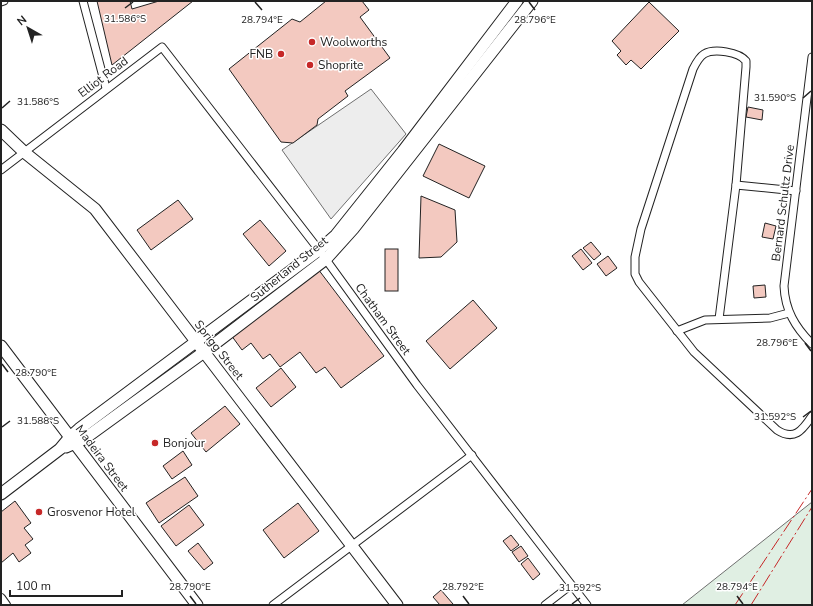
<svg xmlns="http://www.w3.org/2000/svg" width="813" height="606" font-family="'Nunito Sans',sans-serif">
<rect width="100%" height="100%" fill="#fff"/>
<polygon fill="#e0efe3" stroke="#6f6f6f" points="812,502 812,605 682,605"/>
<polygon fill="#ededed" stroke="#6f6f6f" points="371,89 406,134 331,219 282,150"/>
<g fill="#f3c9c0" stroke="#222">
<polygon points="97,1 130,1 132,9 159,1 193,1 112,65"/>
<polygon points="326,1 362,1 369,10 360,17 390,58 345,91 348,96 318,119 317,125 293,143 281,142 229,69 292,19 300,22"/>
<polygon points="649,2 679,31 641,69 631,60 626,65 617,55 621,51 612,41"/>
<polygon points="748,107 763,110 762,120 746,117"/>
<polygon points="439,144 485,166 469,198 423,176"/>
<polygon points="421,196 455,210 457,242 441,257 419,258"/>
<polygon points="178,200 193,219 151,250 137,230"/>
<polygon points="260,220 286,251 269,266 243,234"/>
<polygon points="765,223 776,226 773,239 762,237"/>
<polygon points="591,242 601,254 594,260 583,248"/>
<rect x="385" y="249" width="13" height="42"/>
<polygon points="581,249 592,263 583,270 572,256"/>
<polygon points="608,256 617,268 606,276 597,264"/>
<polygon points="318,269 384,356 341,388 325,367 316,373 300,352 280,367 270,354 263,359 251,343 242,350 231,335"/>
<polygon points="765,285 766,297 754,298 753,286"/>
<polygon points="473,300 497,328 450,369 426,341"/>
<polygon points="281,368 296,387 271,407 256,388"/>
<polygon points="225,406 240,424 206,452 191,433"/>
<polygon points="183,451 192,465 172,479 163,466"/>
<polygon points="185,477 198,496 159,523 146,503"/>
<polygon points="15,501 31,523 24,528 33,539 25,545 31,553 19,562 13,553 1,563 1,512"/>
<polygon points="298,503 319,531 284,558 263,530"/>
<polygon points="189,505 204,525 176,546 161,526"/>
<polygon points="511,535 519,545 511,551 503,541"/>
<polygon points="198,543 213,563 204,570 188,551"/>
<polygon points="521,546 528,556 519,562 512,552"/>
<polygon points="528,558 540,574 533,580 521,564"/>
<polygon points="441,590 453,604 451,605 440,605 433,597"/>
</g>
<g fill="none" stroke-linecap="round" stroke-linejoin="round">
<g stroke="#222" stroke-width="9">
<g id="minor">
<polyline points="83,1 106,88"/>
<polyline points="1,2 4,1"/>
<path d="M 812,57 L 784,286 C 785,310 795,327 812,344"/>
<polyline points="1,170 162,47 319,250 417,385 587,605"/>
<polyline points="736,185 796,191"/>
<path d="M 719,319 L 736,185 L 746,67 L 746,61 C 739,52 714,48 704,54 C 699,57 696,63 693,69 L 641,229 L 635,257 L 635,274 L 639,282 L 694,352 L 777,430 C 794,441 802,431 812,416"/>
<polyline points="677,331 705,320 770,318 789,313"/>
<polyline points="273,605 472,455"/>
<polyline points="545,605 571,585"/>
</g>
</g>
<g stroke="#222" stroke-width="10">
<polyline id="tertiary" points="1,598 6,605"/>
</g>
<g stroke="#222" stroke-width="13">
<g id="primary">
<polyline points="66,447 84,439 204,352 326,259 353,229 532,1"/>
<polyline points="1,494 60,449 70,437 79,429 319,250 336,235 403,151 517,1"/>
</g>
</g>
<g stroke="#222" stroke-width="13">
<g id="trunk">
<polyline points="1,130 24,152 95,209 397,605"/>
<polyline points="1,346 197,605"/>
</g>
</g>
<use href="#minor" stroke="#fff" stroke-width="7"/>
<use href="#tertiary" stroke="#fff" stroke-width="8"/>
<use href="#primary" stroke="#fff" stroke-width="11"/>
<use href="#trunk" stroke="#fff" stroke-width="11"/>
<g stroke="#c62828" stroke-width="1" stroke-dasharray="14 3 2 3" stroke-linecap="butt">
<polyline points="735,605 812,489"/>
<polyline points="751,605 812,507"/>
</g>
</g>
<path fill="none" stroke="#222" stroke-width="1.5" d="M 255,2 L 262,10M 529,2 L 535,10M 125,8 L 133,2M 803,98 L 811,91M 2,108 L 10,101M 805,343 L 811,351M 2,364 L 8,372M 803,417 L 811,411M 2,427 L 10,421M 190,596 L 196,604M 463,596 L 469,604M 737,596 L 743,604M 572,604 L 580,598"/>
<g fill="#c62828" stroke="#fff" stroke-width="1.5">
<circle cx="312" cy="42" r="4"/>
<circle cx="281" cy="54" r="4"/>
<circle cx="310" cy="65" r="4"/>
<circle cx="155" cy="443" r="4"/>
<circle cx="39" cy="512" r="4"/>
</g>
<g text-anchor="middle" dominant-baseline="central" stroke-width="3" stroke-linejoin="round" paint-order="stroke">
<g font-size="12" fill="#222" stroke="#fff" text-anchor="start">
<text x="320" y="42">Woolworths</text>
<text x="273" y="54" text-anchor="end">FNB</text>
<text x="318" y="65">Shoprite</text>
<text x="163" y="443">Bonjour</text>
<text x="47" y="512">Grosvenor Hotel</text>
</g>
<g font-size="12" fill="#222" stroke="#fff">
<text transform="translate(103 77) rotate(-37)">Elliot Road</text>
<text transform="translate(783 203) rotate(-83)">Bernard Schultz Drive</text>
<text transform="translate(289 269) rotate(-39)">Sutherland Street</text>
<text transform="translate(383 319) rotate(54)">Chatham Street</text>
<text transform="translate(219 350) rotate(52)">Sprigg Street</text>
<text transform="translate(102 458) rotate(53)">Madeira Street</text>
</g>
</g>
<g font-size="10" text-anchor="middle" fill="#222" stroke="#fff" stroke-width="3" stroke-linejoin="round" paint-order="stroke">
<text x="125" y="22">31.586°S</text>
<text x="262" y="23">28.794°E</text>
<text x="535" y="23">28.796°E</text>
<text x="775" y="101">31.590°S</text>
<text x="38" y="105">31.586°S</text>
<text x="777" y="346">28.796°E</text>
<text x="36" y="376">28.790°E</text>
<text x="775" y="420">31.592°S</text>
<text x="38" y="424">31.588°S</text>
<text x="190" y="590">28.790°E</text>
<text x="463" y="590">28.792°E</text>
<text x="737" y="590">28.794°E</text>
<text x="580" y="591">31.592°S</text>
</g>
<rect width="813" height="606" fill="none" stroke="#222222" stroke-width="4"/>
<g transform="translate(28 28) rotate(321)" stroke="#ffffff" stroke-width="3" paint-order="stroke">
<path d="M0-3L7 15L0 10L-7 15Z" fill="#222222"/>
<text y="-6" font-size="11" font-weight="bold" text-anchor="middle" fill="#222222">N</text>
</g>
<path d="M10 590v6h112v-6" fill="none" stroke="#222222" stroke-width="2"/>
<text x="16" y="590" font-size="12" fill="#222222" stroke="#ffffff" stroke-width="3" paint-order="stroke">100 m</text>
</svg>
